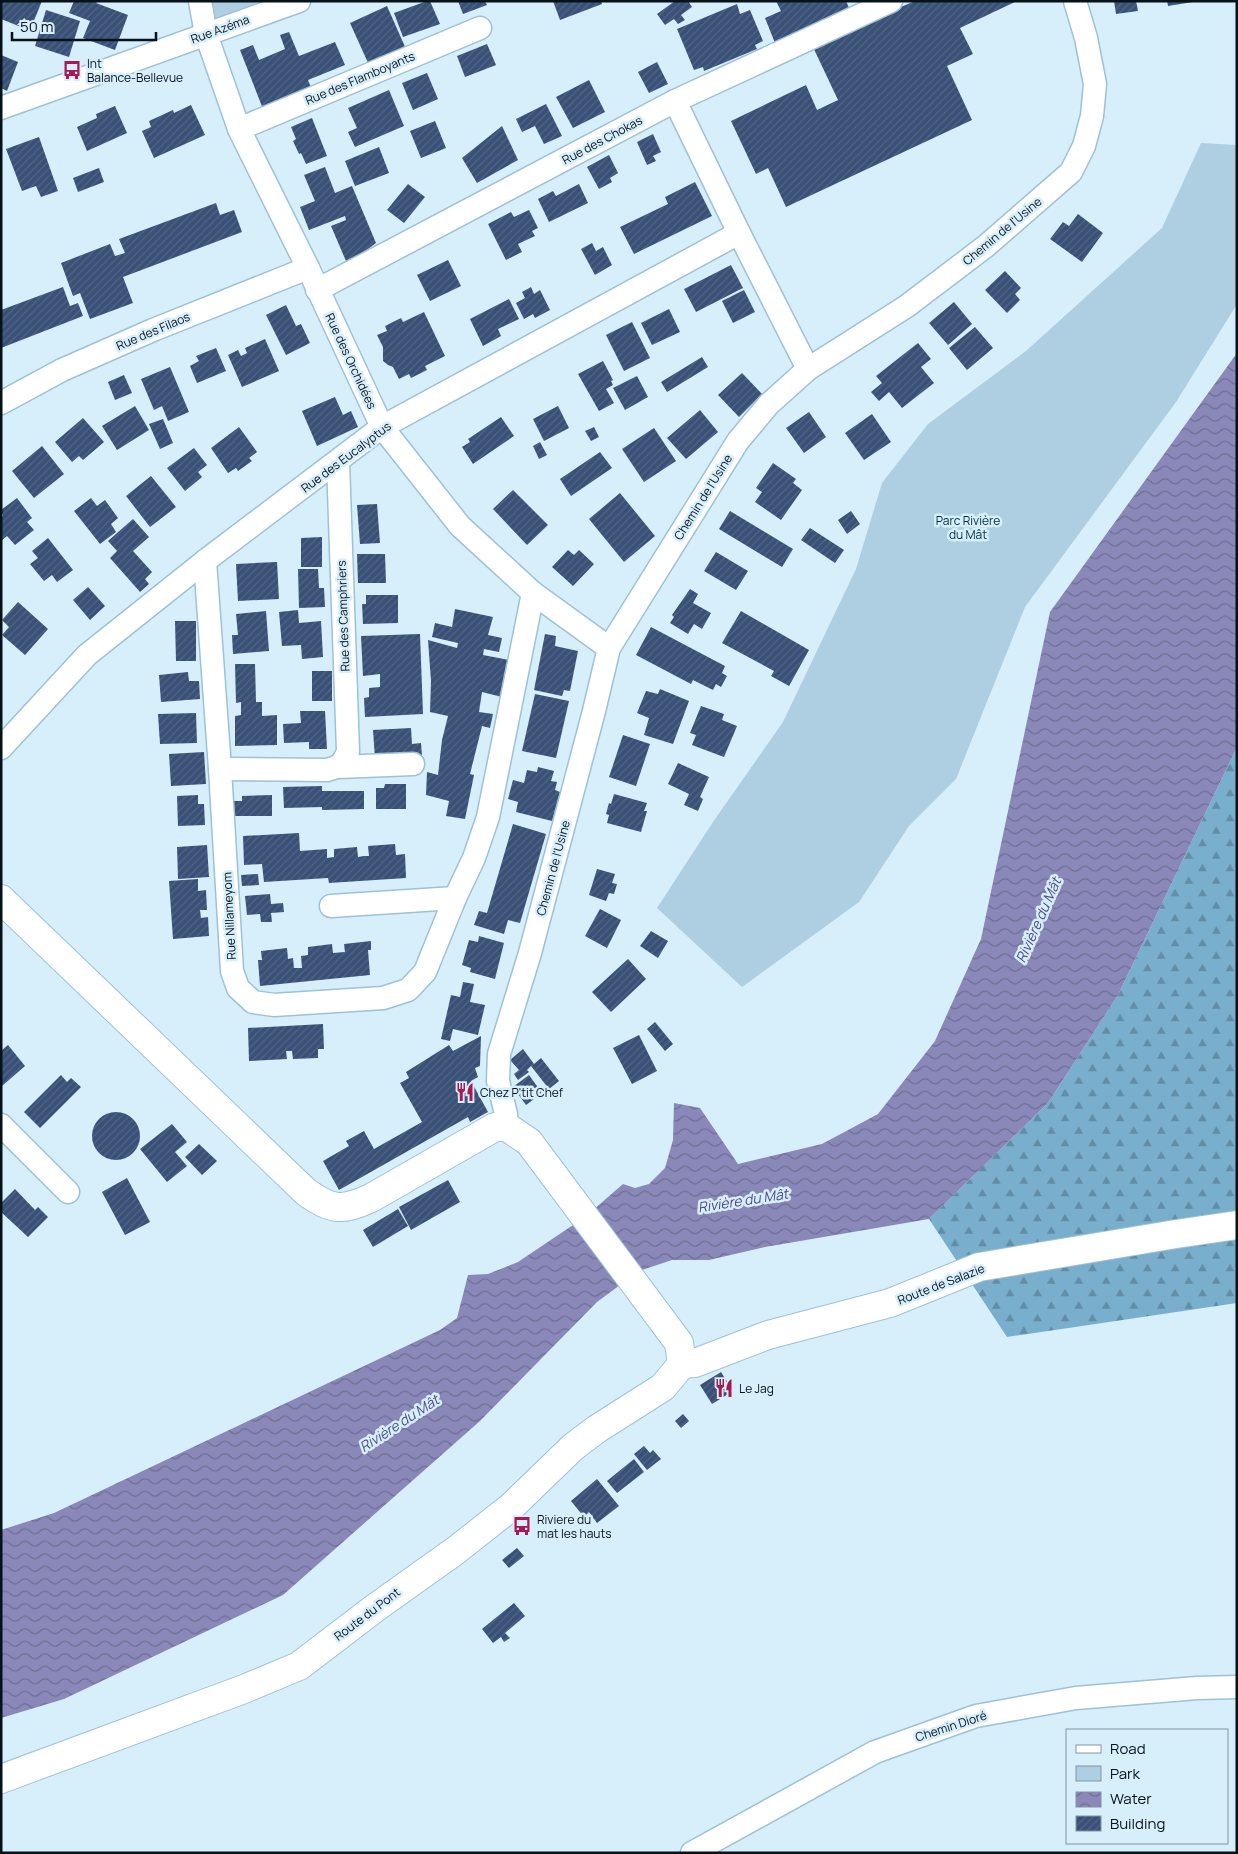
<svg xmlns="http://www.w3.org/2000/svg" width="1238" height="1854" font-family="Manrope,sans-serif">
<defs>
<pattern id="forest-firs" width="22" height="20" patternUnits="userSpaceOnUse" patternTransform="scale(1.25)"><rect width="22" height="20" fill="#79afcd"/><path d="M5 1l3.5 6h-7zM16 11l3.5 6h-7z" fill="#618da6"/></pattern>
<pattern id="water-waves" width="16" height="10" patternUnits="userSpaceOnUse" patternTransform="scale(1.25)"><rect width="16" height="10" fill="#8a88b8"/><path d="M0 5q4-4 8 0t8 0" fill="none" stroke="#6f6e95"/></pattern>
<pattern id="building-hatch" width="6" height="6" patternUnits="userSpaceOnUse" patternTransform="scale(1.25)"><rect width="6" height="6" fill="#395177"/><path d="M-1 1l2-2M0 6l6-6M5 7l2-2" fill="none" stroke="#526684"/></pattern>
</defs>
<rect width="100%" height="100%" fill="#d7eefb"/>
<g fill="#aecee1">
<polygon points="209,1 261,1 213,22"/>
<polygon points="1201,143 1237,145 1237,304 1176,402 1025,607 956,779 909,826 859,902 742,987 657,908 713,822 783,722 856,569 882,483 928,424 1026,351 1162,228"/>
</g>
<polygon fill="url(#forest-firs)" points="1237,747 1237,1303 1007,1337 929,1219 1048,1103 1118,995"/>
<polygon fill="url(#water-waves)" points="1237,353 1237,747 1118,995 1048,1103 929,1219 765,1247 709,1260 672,1260 639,1271 597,1302 480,1421 283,1595 64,1699 1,1718 1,1530 54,1513 440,1330 457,1318 468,1275 488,1274 518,1262 585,1217 623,1184 635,1188 649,1184 665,1168 673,1140 674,1103 700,1108 738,1164 822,1144 878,1114 935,1041 981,939 1050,612"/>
<g fill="url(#building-hatch)">
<polygon points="1,1 42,1 33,23 24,19 21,27 1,19"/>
<polygon points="74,1 97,1 96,3 128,15 115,50 83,38 90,21 69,13"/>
<polygon points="427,1 430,1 440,24 403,37 394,13"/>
<polygon points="458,1 485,1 487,5 463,14"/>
<polygon points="553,1 601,1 602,4 560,20"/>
<polygon points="675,1 688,1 692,7 681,15 685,20 678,24 674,19 665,25 657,14"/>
<polygon points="776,1 846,1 850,10 775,43 765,18 781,11"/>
<polygon points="915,1 1017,1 960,28 973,54 947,66 972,120 786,207 768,168 756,174 731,121 806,85 817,110 838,100 812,45"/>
<polygon points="1114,1 1136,1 1138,11 1116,14"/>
<polygon points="1167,1 1193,1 1193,2 1168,6"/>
<polygon points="737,4 740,14 750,10 763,41 755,45 757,49 704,71 703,67 694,70 677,29"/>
<polygon points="387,6 406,49 369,65 350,23"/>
<polygon points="46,10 80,21 69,57 35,46"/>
<polygon points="289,32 299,56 335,42 345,65 308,80 312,90 263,109 240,50 253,45 259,60 285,49 280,35"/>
<polygon points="487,44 496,65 465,77 457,56"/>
<polygon points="1,55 18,62 7,91 1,88"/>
<polygon points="657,62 668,84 649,93 638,72"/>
<polygon points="427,73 438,99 413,110 402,83"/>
<polygon points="589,80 605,112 573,128 556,97"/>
<polygon points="389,90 404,126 355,147 348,132 357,128 348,108"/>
<polygon points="546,104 562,136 544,144 535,126 522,132 516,119"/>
<polygon points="191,105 205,135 154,158 142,131 151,127 149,121 173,110 174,113"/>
<polygon points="115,106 127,133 87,151 77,127 97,118 96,114"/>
<polygon points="312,118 327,156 306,164 301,153 299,154 293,141 296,139 291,127"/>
<polygon points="435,121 446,148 421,158 410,131"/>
<polygon points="502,126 518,160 477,183 462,158"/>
<polygon points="653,134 661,152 653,156 656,161 647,165 637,142"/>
<polygon points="39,137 58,191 41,197 36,186 22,191 6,149"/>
<polygon points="379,147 389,173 355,186 345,161"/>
<polygon points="609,155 618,173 610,178 612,182 599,189 587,167"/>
<polygon points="325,167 335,193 352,186 376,243 360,255 346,261 331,226 346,220 345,216 309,230 300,207 315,201 304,175"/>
<polygon points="99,168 104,182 78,192 73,178"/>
<polygon points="695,182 712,216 634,254 620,227 668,204 665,197"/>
<polygon points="408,184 425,197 404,223 387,210"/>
<polygon points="579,184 588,203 549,222 538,199 553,191 556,196"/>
<polygon points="216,203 220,215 234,210 242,232 123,277 133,303 90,319 80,293 73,296 61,263 110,244 115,256 125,253 119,239"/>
<polygon points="529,210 538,228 532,231 535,236 518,244 522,252 506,260 488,224 511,212 514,217"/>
<polygon points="1078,214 1103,233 1082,262 1050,239 1063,222 1069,226"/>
<polygon points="592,243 596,251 603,247 612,265 595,275 581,249"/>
<polygon points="448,260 461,286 430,301 417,275"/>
<polygon points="731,265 743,288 696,312 684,289"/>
<polygon points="1005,271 1021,288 1015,294 1020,300 1007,313 985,290"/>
<polygon points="63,287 70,306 78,303 83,316 1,348 1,310"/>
<polygon points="531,287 534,294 540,290 550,310 535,318 533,314 524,319 516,303 525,298 522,292"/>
<polygon points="744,290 755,312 733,323 722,301"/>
<polygon points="509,299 519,319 498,329 501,336 483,346 470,319"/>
<polygon points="954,302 972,324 948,345 929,323"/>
<polygon points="286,305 296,326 301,324 310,343 286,355 266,315"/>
<polygon points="669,309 680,332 652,345 641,323"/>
<polygon points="424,312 445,356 425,366 427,370 411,378 409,374 399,379 393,367 388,365 383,361 383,347 377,335 387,331 385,326 401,318 403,322"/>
<polygon points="632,322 650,358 624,371 606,335"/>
<polygon points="975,327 993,348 967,370 949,348"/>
<polygon points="265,339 279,371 242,387 228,355 238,350 241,356 247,353 245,348"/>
<polygon points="918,343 931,359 921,367 934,383 902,408 889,392 879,401 871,392 882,383 876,376"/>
<polygon points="216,348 226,371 197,383 190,366 199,361 196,356"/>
<polygon points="702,357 708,367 667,392 661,382"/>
<polygon points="603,361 613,380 611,381 613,385 606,389 614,403 599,411 578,374"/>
<polygon points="170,367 189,412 168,421 162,406 154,410 141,379"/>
<polygon points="742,373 762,394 739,417 718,395"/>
<polygon points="124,375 132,393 115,400 108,382"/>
<polygon points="637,376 648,397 625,410 613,388"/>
<polygon points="335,397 343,415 351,411 358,427 317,446 302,411"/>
<polygon points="135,406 149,430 117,450 102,426"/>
<polygon points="558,406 569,428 544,441 533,419"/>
<polygon points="700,410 718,432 686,459 667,438"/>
<polygon points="809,412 826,437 804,453 786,428"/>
<polygon points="872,414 891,442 864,460 845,433"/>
<polygon points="501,417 514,436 473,464 462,447 470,442 468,439"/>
<polygon points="83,418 104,442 83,460 79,456 72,462 55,442"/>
<polygon points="163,419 173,443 160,449 149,424"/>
<polygon points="239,427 257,452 249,458 252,461 238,471 236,468 228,473 211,448"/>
<polygon points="594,427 599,437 591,441 585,431"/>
<polygon points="654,428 676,461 644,482 622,449"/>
<polygon points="540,442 547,455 539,459 533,446"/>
<polygon points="42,446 64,474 34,498 12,471"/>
<polygon points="194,448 207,465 198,472 202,477 185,491 167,468"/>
<polygon points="600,452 612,468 571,496 560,479"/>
<polygon points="773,463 796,479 793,483 802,490 781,520 755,502 762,492 756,488"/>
<polygon points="151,476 176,507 150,527 126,496"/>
<polygon points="513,490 548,525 527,545 493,509"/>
<polygon points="620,493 655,536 624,562 589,519"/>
<polygon points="17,498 32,518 27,522 34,530 15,545 7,536 1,541 1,517 3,516 1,510"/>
<polygon points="91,498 97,506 105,500 118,518 111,524 116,532 100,544 74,511"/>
<polygon points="377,504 380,543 360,544 357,505"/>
<polygon points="730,511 793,549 782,567 719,529"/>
<polygon points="851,511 860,524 847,534 838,520"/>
<polygon points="133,519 149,537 133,551 152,572 145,579 149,584 140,592 110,558 117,551 108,541"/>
<polygon points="810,528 844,550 835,563 801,540"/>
<polygon points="322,537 322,567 301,567 301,538"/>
<polygon points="48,538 73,570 57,582 52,575 44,581 30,564 38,558 32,551"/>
<polygon points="568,550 574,555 579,550 594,564 573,586 552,567"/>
<polygon points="716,552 748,571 736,590 704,571"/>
<polygon points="357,554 385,554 386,583 358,583"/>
<polygon points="277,562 279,599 238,601 236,564"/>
<polygon points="298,569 318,569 319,588 324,588 325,607 299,608"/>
<polygon points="88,587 105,606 90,620 73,600"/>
<polygon points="690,589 698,594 693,603 711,613 702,629 694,624 688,634 670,623 674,617 672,615"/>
<polygon points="366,595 398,595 398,623 363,624 362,604 366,604"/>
<polygon points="18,602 48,629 25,655 2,635 9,627 2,620"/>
<polygon points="455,609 493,617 488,635 502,638 499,652 484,649 483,655 509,660 502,697 482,692 479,712 493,714 490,728 482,726 470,774 474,775 465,819 446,816 449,801 426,795 427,772 438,775 442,740 448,716 430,712 431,681 428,640 457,648 458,643 432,637 435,623 452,627"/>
<polygon points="298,610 299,623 321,621 323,657 302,659 301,645 282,646 279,612"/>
<polygon points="266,611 269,651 233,654 232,635 238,635 236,614"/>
<polygon points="741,611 809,650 789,686 771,676 774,671 722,643"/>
<polygon points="175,621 196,621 196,661 176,661"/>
<polygon points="651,627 725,666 722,673 727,676 721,687 716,684 713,690 693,680 691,684 636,655"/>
<polygon points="420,634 423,714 365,717 364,698 369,697 369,688 380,687 380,674 363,676 361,636"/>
<polygon points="545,634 556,636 555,646 578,651 570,691 564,690 562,696 534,690"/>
<polygon points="235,664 255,664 256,702 262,702 262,716 277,715 277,745 235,746 235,716 241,715 241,702 236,703"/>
<rect x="312" y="671" width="20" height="30"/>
<polygon points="188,672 189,681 199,681 200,699 161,702 159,675"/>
<polygon points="660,689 689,701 673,744 644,735 649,718 637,713 646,691 658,694"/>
<polygon points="535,694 569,701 556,758 522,751"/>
<polygon points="701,706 724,714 722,720 737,726 724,757 692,745 696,735 690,733"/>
<polygon points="300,711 325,711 327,749 309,749 309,742 284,743 283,724 301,723"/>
<polygon points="196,713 197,743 160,744 158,714"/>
<polygon points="411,728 412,744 421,743 422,756 375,759 373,730"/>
<polygon points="623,735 650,744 636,786 609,777"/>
<polygon points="204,752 206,784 171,786 169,754"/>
<polygon points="678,763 709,777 700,797 703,799 698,811 684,805 689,794 668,784"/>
<polygon points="538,767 554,771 551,781 557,782 555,790 560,792 552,821 516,812 518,802 508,799 513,780 524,783 527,770 537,772"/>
<polygon points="385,784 406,784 406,809 376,809 376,788 384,788"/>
<polygon points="322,786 322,791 364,791 364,809 322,810 322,807 284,808 283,787"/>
<polygon points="614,794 647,803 644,811 647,811 641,832 607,823 609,815 606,814 609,803 611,804"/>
<polygon points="198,795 198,804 204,804 205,825 178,826 177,796"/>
<polygon points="272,795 272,816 232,816 232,801 242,801 242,796"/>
<polygon points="513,824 546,834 520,923 508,920 504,934 474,925 479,911 487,913"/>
<polygon points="299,833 300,851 327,849 327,858 334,857 334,849 357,847 358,857 364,856 369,856 368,846 395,844 396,855 405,854 406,878 329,883 328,878 264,882 262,864 244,865 243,836"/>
<polygon points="207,845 209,877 178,879 177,847"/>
<polygon points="597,869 615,874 612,883 617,884 614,894 609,893 606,901 589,895"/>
<polygon points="258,874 259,885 242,886 241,875"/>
<polygon points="198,879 198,891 206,890 207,910 200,910 201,918 208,917 209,936 173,939 169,881"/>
<polygon points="270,894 271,904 283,903 284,912 271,913 272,922 261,922 260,914 247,915 245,896"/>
<polygon points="600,909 621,920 607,948 585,936"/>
<polygon points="651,931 668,941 658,958 640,946"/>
<polygon points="479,936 504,943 495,979 470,972 471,968 462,965 469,940 478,942"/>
<polygon points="371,941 371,950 368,950 370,975 260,986 258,960 262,960 261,951 287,948 288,959 293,958 294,968 302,968 301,956 308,955 308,947 332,944 333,953 345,952 344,944"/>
<polygon points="628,959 646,979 611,1012 592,992"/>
<polygon points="463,982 474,984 470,1002 485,1005 478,1035 453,1029 450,1041 441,1039 451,995 460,997"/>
<polygon points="655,1022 673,1044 665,1051 647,1029"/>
<polygon points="323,1024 324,1049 318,1049 318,1058 293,1059 292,1051 286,1051 287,1059 249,1061 248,1028"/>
<polygon points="639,1035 657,1071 632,1084 613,1048"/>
<polygon points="481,1036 480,1066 475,1068 478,1077 471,1081 488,1112 470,1122 468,1117 339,1190 323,1161 349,1146 346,1141 364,1131 374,1149 422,1122 400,1083 409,1078 406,1072 449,1045 453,1051"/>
<polygon points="8,1045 25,1066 2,1086 1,1051"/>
<polygon points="523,1049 534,1064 541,1058 559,1081 549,1089 531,1066 527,1070 529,1072 518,1080 514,1074 519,1070 510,1060"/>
<polygon points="61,1075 67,1082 71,1078 81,1087 40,1128 24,1112"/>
<polygon points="529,1075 542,1093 526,1105 513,1087"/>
<circle cx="116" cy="1136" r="24"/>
<polygon points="172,1124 187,1142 175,1152 187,1166 167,1182 140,1149"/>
<polygon points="199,1144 217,1161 202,1175 185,1157"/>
<polygon points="127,1178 150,1222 125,1235 102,1192"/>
<polygon points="448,1180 460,1202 411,1230 399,1207"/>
<polygon points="15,1189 35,1210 38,1207 48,1217 28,1237 1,1212 1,1203"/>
<polygon points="398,1209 408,1226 373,1247 363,1230"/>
<polygon points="721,1372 733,1391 712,1404 700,1385"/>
<polygon points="683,1414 689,1421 681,1428 675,1421"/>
<polygon points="644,1446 650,1453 653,1450 661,1459 647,1470 634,1454"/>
<polygon points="634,1459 644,1472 617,1493 607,1481"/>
<polygon points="597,1479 619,1506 597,1523 589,1512 584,1517 571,1501"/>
<polygon points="517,1548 524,1556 509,1568 502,1560"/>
<polygon points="514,1603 525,1616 505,1633 510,1638 504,1642 501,1637 493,1643 482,1629"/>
</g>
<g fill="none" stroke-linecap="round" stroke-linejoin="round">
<g stroke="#9dc2d8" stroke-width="25">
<g id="minor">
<polyline points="200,1 206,34 239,129 308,268 382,427 460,526 533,593 609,648"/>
<polyline points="675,101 739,233 808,369"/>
<polyline points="1,108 299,1"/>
<polyline points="239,129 480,28"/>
<polyline points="317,290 675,101 891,1"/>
<polyline points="1,403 62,370 153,330 308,268"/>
<polyline points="205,561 220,769 232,971 238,988 253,1002 274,1005 383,998 408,990 425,972 455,898 474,858 488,817 533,593"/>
<polyline points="1,748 87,655 205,561 382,427 739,233"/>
<polyline points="338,767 413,764"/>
<path d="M 220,769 L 327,770 C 339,767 344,763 348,751 L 338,462"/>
<polyline points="331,906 455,898"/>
<polyline points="1,1125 68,1192"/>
<polyline points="507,1127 506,1114 498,1081 499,1054 530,953 594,711 609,648 738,441 769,404 808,369 907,306 986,246 1071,172 1084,146 1092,116 1095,84 1086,38 1075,1"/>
<polyline points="692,1853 875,1752 976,1716 1076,1698 1197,1688 1237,1687"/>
</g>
</g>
<g stroke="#9dc2d8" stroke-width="30">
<g id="major">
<path d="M 1,899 L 306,1192 C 333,1211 342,1211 371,1198 L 495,1127 L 507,1127 L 529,1142 L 679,1343 L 682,1364"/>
<polyline points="682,1364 695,1363 768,1335 890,1303 979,1267 1176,1234 1237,1225"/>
<polyline points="1,1779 244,1689 299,1666 375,1608 455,1551 511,1507 573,1447 597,1429 663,1387 682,1364"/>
</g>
</g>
<use href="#minor" stroke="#fff" stroke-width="22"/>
<use href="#major" stroke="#fff" stroke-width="28"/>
</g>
<defs>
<g id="bus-bare" transform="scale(1.5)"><path d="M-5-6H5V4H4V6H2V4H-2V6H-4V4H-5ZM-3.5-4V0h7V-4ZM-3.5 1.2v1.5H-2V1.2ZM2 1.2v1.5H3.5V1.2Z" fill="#a91852" stroke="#d7eefb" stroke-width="2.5" paint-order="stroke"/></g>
<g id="restaurant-bare" transform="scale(1.5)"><path d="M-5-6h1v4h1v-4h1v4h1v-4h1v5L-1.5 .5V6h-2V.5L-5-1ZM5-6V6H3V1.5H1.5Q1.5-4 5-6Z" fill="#a91852" stroke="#d7eefb" stroke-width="2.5" paint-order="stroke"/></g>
</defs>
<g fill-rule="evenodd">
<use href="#bus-bare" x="72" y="70"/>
<use href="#restaurant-bare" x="465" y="1092"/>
<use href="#restaurant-bare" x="724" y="1388"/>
<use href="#bus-bare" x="522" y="1526"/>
</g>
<g text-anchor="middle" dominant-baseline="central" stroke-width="5" stroke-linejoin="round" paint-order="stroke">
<g font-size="12" fill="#051219" stroke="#d7eefb">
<text transform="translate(220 29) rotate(-20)">Rue Azéma</text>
<text transform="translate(360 78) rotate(-23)">Rue des Flamboyants</text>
<text transform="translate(602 140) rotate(-28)">Rue des Chokas</text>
<text transform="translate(1002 231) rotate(-40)">Chemin de l'Usine</text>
<text transform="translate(153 331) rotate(-23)">Rue des Filaos</text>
<text transform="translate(351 361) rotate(65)">Rue des Orchidées</text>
<text transform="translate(346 457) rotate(-37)">Rue des Eucalyptus</text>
<text transform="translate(703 497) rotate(-58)">Chemin de l'Usine</text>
<text transform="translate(343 616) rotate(-92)">Rue des Camphriers</text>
<text transform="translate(553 868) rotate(-75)">Chemin de l'Usine</text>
<text transform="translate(229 916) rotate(-93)">Rue Nillameyom</text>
<text transform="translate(941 1284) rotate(-21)">Route de Salazie</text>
<text transform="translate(367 1614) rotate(-37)">Route du Pont</text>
<text transform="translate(951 1726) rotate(-18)">Chemin Dioré</text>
</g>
<g font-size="12" fill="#051219" stroke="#d7eefb" text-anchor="start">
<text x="87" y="63">Int<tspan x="87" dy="14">Balance-Bellevue</tspan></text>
<text x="480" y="1092">Chez P'tit Chef</text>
<text x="739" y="1388">Le Jag</text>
<text x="537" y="1519">Riviere du<tspan x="537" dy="14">mat les hauts</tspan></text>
</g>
<g font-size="12" fill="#002d42" stroke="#d7eefb">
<text x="968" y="520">Parc Rivière<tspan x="968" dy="14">du Mât</tspan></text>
</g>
<g font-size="14" font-style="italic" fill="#4f4887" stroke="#d7eefb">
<text transform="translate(1038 920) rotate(-66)">Rivière du Mât</text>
<text transform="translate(743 1200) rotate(-9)">Rivière du Mât</text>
<text transform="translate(399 1423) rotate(-33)">Rivière du Mât</text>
</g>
</g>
<rect width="1238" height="1854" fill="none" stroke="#051219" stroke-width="5"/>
<rect x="1066" y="1729" width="162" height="115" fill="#d7eefb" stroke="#8396a1"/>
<rect x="1076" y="1745" width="25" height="8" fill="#ffffff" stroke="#8396a1"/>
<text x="1110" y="1754" font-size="15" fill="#051219">Road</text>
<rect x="1076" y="1766" width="25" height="15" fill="#aecee1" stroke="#8396a1"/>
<text x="1110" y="1779" font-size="15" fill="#051219">Park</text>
<rect x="1076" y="1792" width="25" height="15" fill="url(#water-waves)" stroke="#8396a1"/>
<text x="1110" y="1804" font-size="15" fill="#051219">Water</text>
<rect x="1076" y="1816" width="25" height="15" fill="url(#building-hatch)" stroke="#8396a1"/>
<text x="1110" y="1829" font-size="15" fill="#051219">Building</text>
<path d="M12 32v8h144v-8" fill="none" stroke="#051219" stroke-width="2.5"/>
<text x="20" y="32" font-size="15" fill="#051219" stroke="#d7eefb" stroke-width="4" paint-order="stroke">50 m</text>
</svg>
